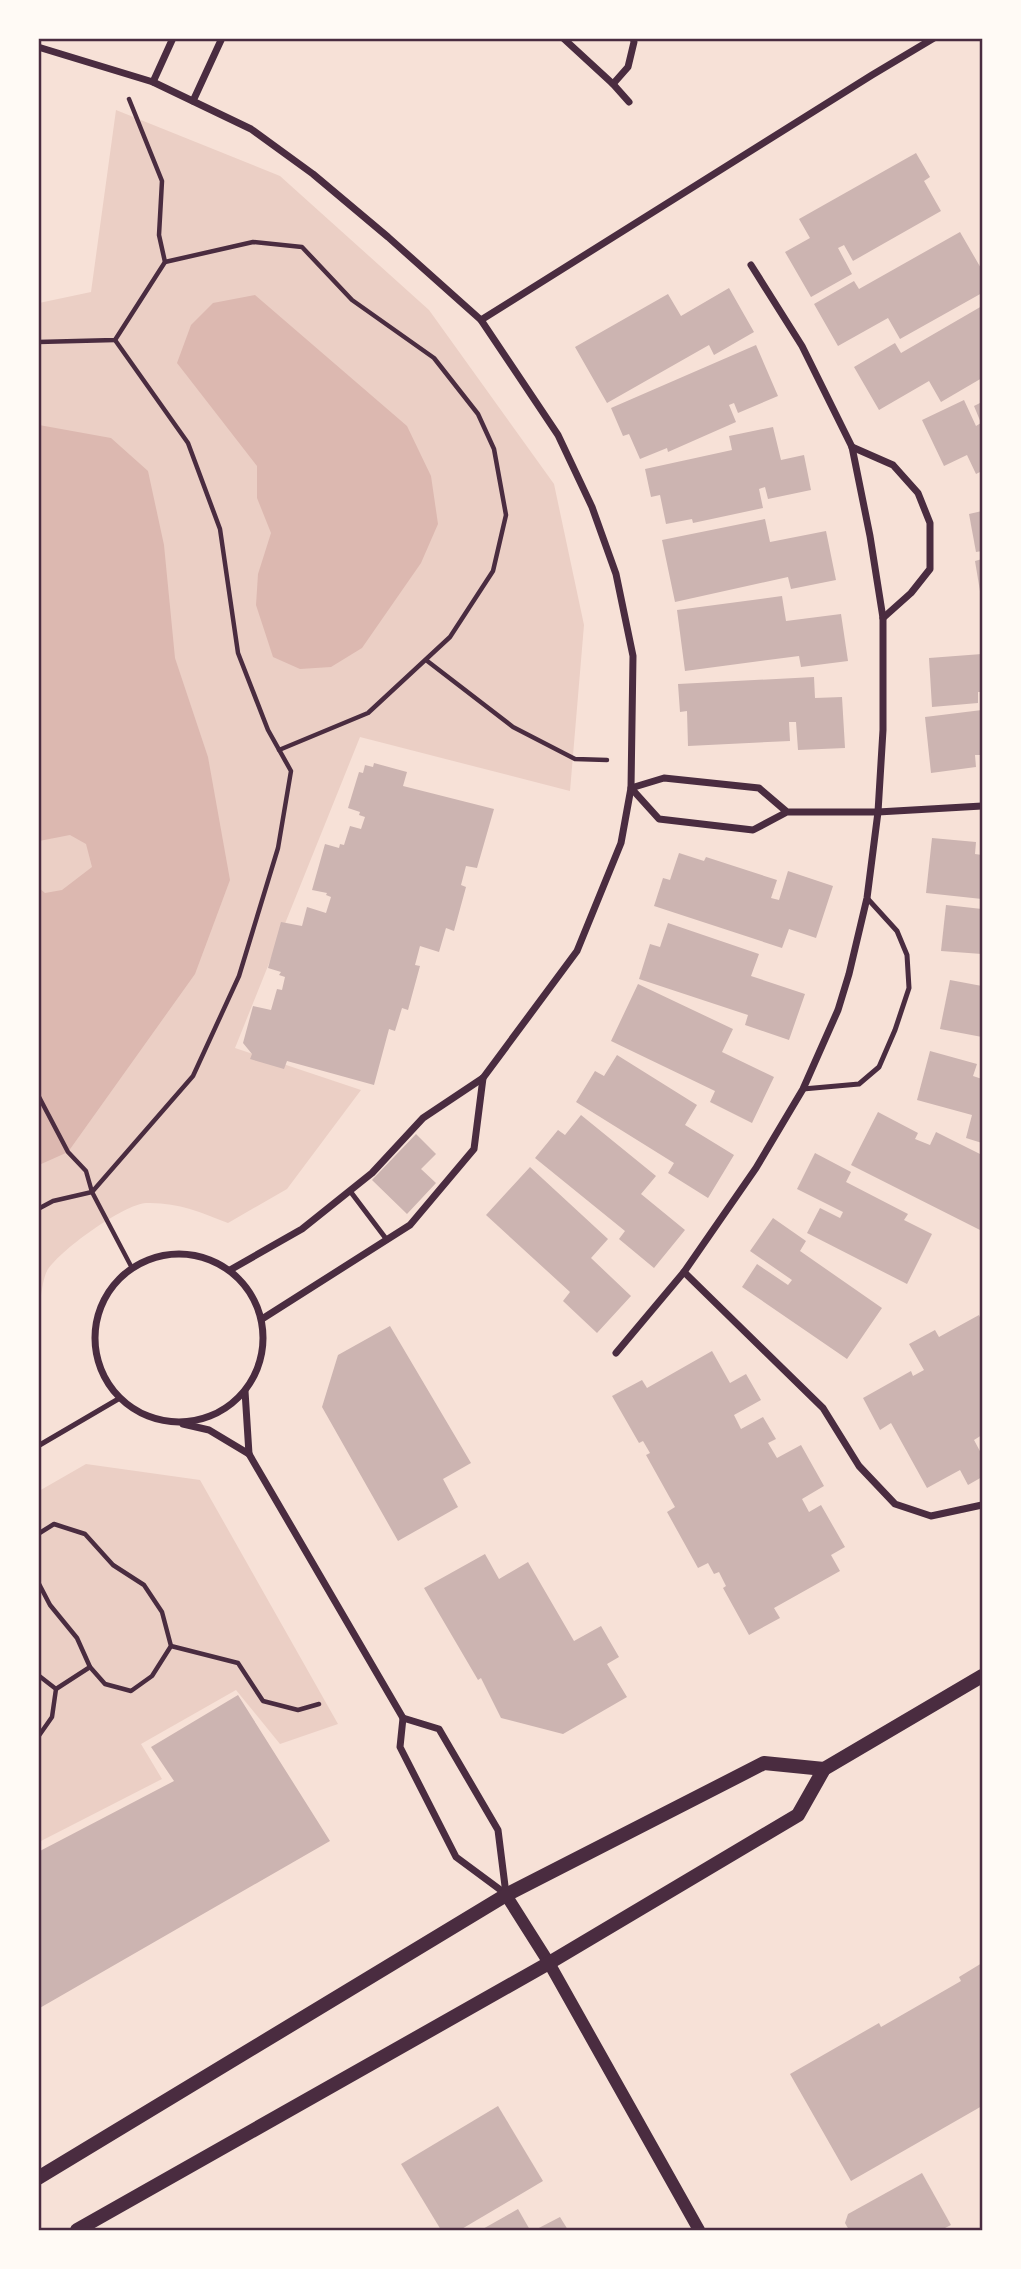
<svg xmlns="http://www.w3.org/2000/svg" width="1021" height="2269" font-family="'Archivo Narrow',sans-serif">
<rect width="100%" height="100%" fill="#f7e1d7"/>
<g fill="#ebcfc5">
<path d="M 116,110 L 280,176 L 429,310 L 554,484 L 584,625 L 570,791 L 360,737 L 235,1048 L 361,1090 L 287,1189 L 228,1223 C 200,1212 177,1202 146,1203 C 124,1204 55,1253 46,1273 C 42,1283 41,1298 39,1309 L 39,303 L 91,292 Z"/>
<polygon points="86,1464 200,1480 338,1724 280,1744 236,1690 141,1744 162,1779 39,1842 39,1491"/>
</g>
<g fill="#dcb8b0">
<polygon points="255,295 407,426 431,476 438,524 421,563 362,648 331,667 300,669 273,657 256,605 258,574 271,533 257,498 257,466 177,363 191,325 213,303"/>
<polygon points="39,425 111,438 148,471 164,545 175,658 208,757 230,880 195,974 68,1152 39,1165 39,888 45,893 62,890 92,867 86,844 70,835 39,841"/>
</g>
<g fill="#ccb4b1">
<polygon points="916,153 930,177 924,181 941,211 853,261 844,245 838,248 852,274 811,297 785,252 810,238 799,219"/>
<polygon points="960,232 982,270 982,293 900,339 888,318 838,346 814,304 854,281 859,289"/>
<polygon points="729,288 754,332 714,355 709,345 607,403 575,347 668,294 681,316"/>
<polygon points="982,306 982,378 941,402 929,381 879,410 854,367 895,343 901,353"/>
<polygon points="756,345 778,396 738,413 734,403 729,405 736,422 668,452 667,448 640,459 629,434 623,436 611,408"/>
<polygon points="964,400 976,426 981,423 974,406 982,402 982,471 976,474 967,455 944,466 922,420"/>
<polygon points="773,427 781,460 804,455 811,490 768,499 765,487 759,489 763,508 693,523 692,519 666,524 660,495 651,497 645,469 732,450 729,436"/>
<polygon points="982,511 982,551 976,552 969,514"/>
<polygon points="765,519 770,542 826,531 836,580 791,589 788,577 675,602 662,540"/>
<polygon points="982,559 982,597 981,597 975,561"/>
<polygon points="782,596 786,621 841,614 848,661 801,667 799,656 685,671 677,610"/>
<polygon points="982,654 982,692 978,692 978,703 932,707 929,658"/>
<polygon points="814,677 815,698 842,697 845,748 798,750 796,722 789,722 790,741 688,746 687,711 680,712 678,684"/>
<polygon points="982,710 982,755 975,755 976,767 931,773 925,717"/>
<polygon points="374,763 407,772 403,786 494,809 477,868 466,866 461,885 466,887 454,931 446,928 439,952 420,946 415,965 420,966 408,1010 402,1008 395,1031 389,1029 374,1085 287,1061 284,1069 250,1059 252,1054 243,1043 253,1006 271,1010 277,989 282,990 285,977 279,975 281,972 268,968 281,922 302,926 307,907 326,913 331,897 326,895 327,893 312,890 325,844 339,848 340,844 344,845 350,826 361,829 365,817 359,815 360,812 348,808 359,772 363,773 365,765 373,767"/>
<polygon points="932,838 976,842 975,854 982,855 982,899 926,893"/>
<polygon points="679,853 704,861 706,857 777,880 771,898 779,900 788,871 833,886 816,938 789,929 782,948 654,906 663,878 670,880"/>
<polygon points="946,905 982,909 982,954 941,951"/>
<polygon points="668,923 759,954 751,976 805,994 789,1040 745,1025 748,1015 639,979 650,944 660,947"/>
<polygon points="950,980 982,986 982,1037 940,1029"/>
<polygon points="638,984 733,1029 722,1052 774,1077 752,1123 710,1102 715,1091 611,1041"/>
<polygon points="930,1051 977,1064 973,1076 982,1079 982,1143 966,1138 972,1115 917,1100"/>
<polygon points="617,1055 697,1105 685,1125 734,1155 708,1198 668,1173 674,1163 576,1102 595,1071 604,1076"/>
<polygon points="878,1112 918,1133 915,1139 930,1145 936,1132 982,1155 982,1231 851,1165"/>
<polygon points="581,1115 656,1176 641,1194 685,1230 654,1268 619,1239 625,1231 535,1158 558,1130 565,1135"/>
<polygon points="416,1134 436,1154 421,1169 436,1183 407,1214 372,1180"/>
<polygon points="815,1153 851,1172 846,1182 908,1214 904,1220 932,1234 907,1284 807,1233 820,1208 840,1218 843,1212 797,1189"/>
<polygon points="530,1167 608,1239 591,1258 631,1296 597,1333 563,1301 570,1292 486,1215"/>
<polygon points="773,1218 806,1241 800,1251 882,1308 847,1359 742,1287 757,1264 788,1285 792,1280 750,1251"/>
<polygon points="979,1315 982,1322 982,1435 974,1440 982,1455 982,1477 968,1485 960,1470 927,1488 891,1423 880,1430 863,1398 911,1371 913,1376 924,1370 909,1344 935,1330 939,1337"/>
<polygon points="390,1326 471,1463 443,1479 458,1507 398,1541 322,1407 338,1355"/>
<polygon points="712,1351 730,1383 746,1374 761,1400 734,1415 741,1429 763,1417 776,1439 768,1443 777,1458 801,1445 824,1486 802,1499 809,1512 821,1505 845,1547 831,1555 840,1571 774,1608 780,1618 749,1635 723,1588 726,1586 719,1572 714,1574 708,1563 698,1568 667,1512 675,1507 646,1455 650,1453 643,1441 639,1443 612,1396 642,1380 647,1388"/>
<polygon points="485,1554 499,1579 528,1562 574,1641 601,1626 619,1657 607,1664 627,1697 563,1734 501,1718 481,1678 478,1680 424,1588"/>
<polygon points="238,1695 330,1841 38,2009 38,1852 174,1781 151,1747"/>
<polygon points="982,1963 982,2106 851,2181 790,2074 879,2023 881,2027 961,1981 959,1977"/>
<polygon points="498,2106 543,2181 460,2230 441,2230 401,2164"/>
<polygon points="922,2173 951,2225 941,2230 849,2230 845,2223 848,2214"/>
<polygon points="518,2209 530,2230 481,2230 504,2217"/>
<polygon points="560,2217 568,2230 535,2230"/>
</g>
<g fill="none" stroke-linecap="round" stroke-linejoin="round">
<g stroke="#4a2c40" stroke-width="4.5">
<polyline points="165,262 253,242 302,247 352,300 434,358 478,414 494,449 506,515 493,571 450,637 368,713 279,750"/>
<polyline points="38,342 115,340 165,262 159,235 162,181 129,99"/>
<polyline points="426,660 513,727 575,759 607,760"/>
<polyline points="38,1095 68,1152 86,1171 92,1192 132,1268"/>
<polyline points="38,1209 53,1201 92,1192 193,1076 239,976 278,848 291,771 268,730 238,653 220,529 188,443 115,340"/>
<polyline points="38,1534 54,1524 85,1534 113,1565 144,1585 162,1612 171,1646 152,1676 131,1691 105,1684 90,1667 77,1638 50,1605 38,1582"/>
<polyline points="171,1646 238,1663 263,1701 298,1710 319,1704"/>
<polyline points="38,1675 56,1689 52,1717 38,1737"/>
<polyline points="56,1689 90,1667"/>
</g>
<g stroke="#4a2c40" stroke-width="5">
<polyline points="803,1089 859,1084 879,1067 895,1030 909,988 907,955 897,931 867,898"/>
<polyline points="350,1191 387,1240"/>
<polyline points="38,1446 120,1398"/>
</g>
<g stroke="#4a2c40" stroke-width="7">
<polyline points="563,38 613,84 629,102"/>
<polyline points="38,47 153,82 251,129 313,174 388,237 481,320 558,435 592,507 616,574 633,656 631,788 621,843 577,951 483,1078 423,1118 372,1173 302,1229 230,1270"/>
<polyline points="153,82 173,38"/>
<polyline points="613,84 628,67 634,42 633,38"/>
<polyline points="193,101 222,38"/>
<polyline points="481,320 872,75 934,38"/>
<polyline points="852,447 893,465 918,493 930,523 930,569 911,593 883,618"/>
<polyline points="787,812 759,788 664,778 631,788 659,819 753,830 787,812 878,812 982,806"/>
<circle cx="179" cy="1338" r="84"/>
<polyline points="684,1272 823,1408 859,1466 895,1504 931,1516 982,1505"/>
<polyline points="262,1319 410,1225 474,1149 483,1078"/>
<polyline points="616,1353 684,1272 756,1168 803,1089 838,1010 849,974 867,898 878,812 883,730 883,618 870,536 852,447 802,346 751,265"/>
<polyline points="245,1391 249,1454 403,1718 400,1747 456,1857 506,1894"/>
<polyline points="183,1424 209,1430 249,1454"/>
<polyline points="403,1718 439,1729 498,1830 506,1894"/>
</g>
<polyline stroke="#4a2c40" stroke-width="12" points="506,1895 549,1963 699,2230"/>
<g stroke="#4a2c40" stroke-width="14">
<polyline points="38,2178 506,1895 764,1763 824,1769"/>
<polyline points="77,2230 549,1963 798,1815 824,1769 982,1676"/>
</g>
</g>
<rect width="1021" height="2269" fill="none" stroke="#fffaf5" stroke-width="80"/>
<rect x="40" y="40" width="941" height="2189" fill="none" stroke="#4a2c40" stroke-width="2.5"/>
</svg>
